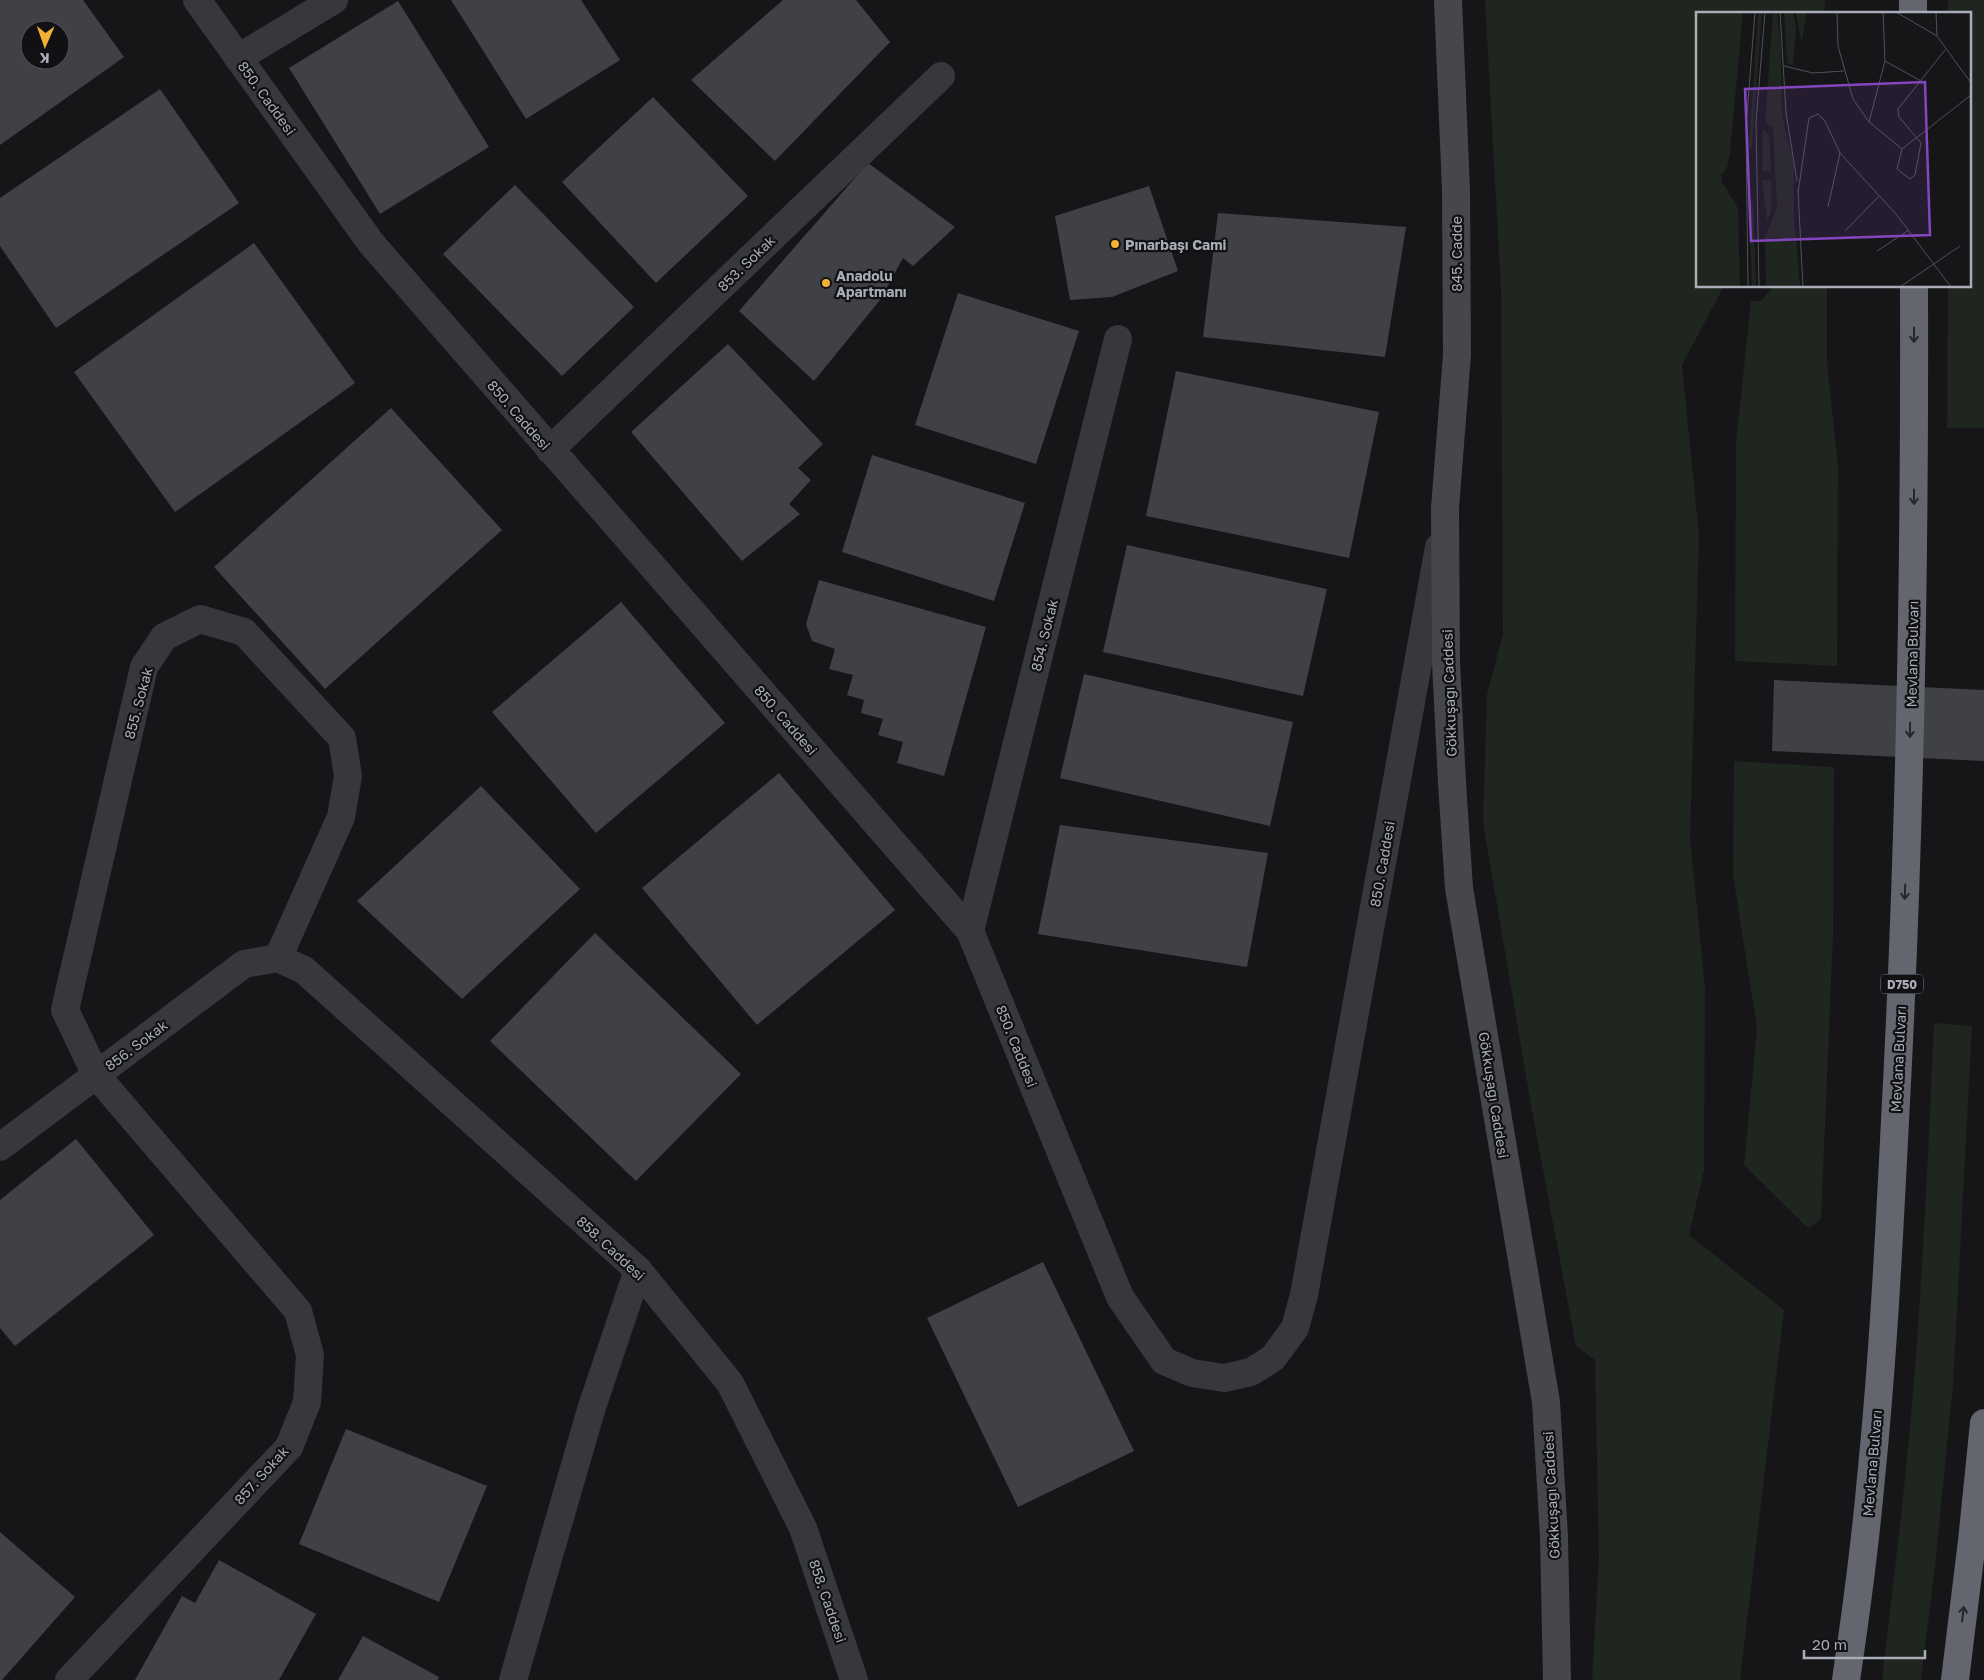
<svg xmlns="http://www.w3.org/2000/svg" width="1984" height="1680" font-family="'Golos Text',sans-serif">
<rect width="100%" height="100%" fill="#161618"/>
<g fill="#1e261f">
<polygon points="1485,0 1825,0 1824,14 1698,14 1698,286 1724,286 1682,365 1699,535 1690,839 1705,987 1704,1170 1689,1235 1784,1310 1740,1680 1592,1680 1599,1558 1595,1360 1576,1346 1532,1111 1483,822 1487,695 1503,634 1501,289"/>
<polygon points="1948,0 1984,0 1984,428 1947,428 1948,286 1970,286 1970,14 1948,14"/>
<polygon points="1774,286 1827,286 1827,363 1838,467 1837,666 1735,661 1736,442 1751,301 1761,301"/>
<polygon points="1734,761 1834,767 1833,935 1821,1219 1808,1228 1744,1165 1757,1028 1733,875"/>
<path d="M 1934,1023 L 1972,1026 L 1953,1385 L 1935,1566 L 1921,1680 L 1882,1680 C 1892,1596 1902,1512 1910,1428 C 1922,1293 1928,1158 1934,1023 Z"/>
</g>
<g fill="#404145" fill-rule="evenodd">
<path d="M 0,0 L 83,0 L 124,57 L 0,145 ZM 30,30 L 60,30 L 60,60 L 30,60 Z"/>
<polygon points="451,0 581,0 620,60 526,119"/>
<polygon points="783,0 856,0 890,42 775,161 691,80"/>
<polygon points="398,1 489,147 380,214 289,68"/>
<polygon points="160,89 239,203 56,328 0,246 0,198"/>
<polygon points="653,97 748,196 656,283 562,182"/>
<polygon points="868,163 955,227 913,266 903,258 880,300 814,381 739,311"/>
<polygon points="515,185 634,307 562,376 443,254"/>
<polygon points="1149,186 1178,271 1112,297 1070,300 1055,216"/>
<polygon points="1218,213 1406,227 1385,357 1203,337"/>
<polygon points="254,243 355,383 175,512 74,372"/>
<polygon points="958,293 1079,331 1036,464 915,425"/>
<polygon points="728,344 823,444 798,468 811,480 789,504 800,514 742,561 631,432"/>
<polygon points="1176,371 1379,412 1349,558 1146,516"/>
<polygon points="391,408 502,530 325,689 214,567"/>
<polygon points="872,455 1025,503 994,601 842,552"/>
<polygon points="1127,545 1327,589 1303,696 1103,652"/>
<polygon points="819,580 986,627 944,776 897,763 903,742 878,735 883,719 861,713 864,700 847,695 853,675 829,669 835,649 812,641 806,624"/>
<polygon points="621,602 725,723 596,833 492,712"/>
<polygon points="1084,674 1293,722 1270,826 1060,778"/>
<polygon points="1774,680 1984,690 1984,761 1772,751"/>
<polygon points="779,773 895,910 757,1025 642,888"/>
<polygon points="481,786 580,889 462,999 357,901"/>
<polygon points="1060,825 1268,853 1247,967 1038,934"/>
<polygon points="595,933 741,1074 636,1181 490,1041"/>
<polygon points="76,1139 154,1235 15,1346 0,1328 0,1200"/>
<polygon points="1043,1262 1134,1451 1018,1507 927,1318"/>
<polygon points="346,1429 487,1486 439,1602 299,1544"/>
<polygon points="0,1532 75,1597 2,1680 0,1680"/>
<polygon points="219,1560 316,1614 279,1680 135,1680 182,1596 195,1603"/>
<polygon points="363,1636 439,1677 438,1680 338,1680"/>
</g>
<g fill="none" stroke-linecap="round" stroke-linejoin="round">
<g stroke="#37383d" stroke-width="28">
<polyline points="197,0 371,243 970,931 1120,1297 1164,1361 1192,1373 1224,1378 1251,1372 1273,1358 1295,1328 1304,1295 1439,547"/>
<polyline points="238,58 334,0"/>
<polyline points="550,450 941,76"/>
<polyline points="970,931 1118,339"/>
<polyline points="278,958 304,970 638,1270 730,1383 803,1528 854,1680"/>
<polyline points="0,1147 244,964 278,958"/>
<polyline points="69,1680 289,1447 307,1402 310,1355 298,1311 96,1075 65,1010 144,667 164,637 200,619 244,632 342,738 348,776 341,817 278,958"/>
<polyline points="513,1680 591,1410 638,1270"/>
</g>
<polyline stroke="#45474d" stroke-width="28" points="1448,0 1456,190 1457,355 1445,508 1446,663 1452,783 1459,888 1546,1402 1554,1537 1557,1680"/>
<g stroke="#63666e" stroke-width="28">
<polyline points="1913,0 1913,14"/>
<path d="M 1846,1680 C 1856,1613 1865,1545 1871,1478 C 1883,1359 1889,1240 1895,1121 C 1910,843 1915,565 1914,286"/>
<polyline points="1955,1680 1972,1541 1984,1423"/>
</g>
</g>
<defs><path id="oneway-shaft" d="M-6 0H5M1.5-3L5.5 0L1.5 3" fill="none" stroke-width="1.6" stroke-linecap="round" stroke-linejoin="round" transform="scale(1.25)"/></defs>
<g stroke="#26262a">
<use href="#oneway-shaft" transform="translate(1914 335) rotate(90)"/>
<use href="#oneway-shaft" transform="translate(1914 497) rotate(90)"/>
<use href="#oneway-shaft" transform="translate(1910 730) rotate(91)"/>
<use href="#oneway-shaft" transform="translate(1905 892) rotate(92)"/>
<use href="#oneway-shaft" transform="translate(1963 1614) rotate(-83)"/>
</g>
<g fill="#f2b134" stroke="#111113" stroke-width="2">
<circle cx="1115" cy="244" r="5"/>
<circle cx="826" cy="283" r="5"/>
</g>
<g text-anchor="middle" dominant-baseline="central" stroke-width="4.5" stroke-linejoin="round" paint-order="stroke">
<rect fill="#111113" stroke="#7b7e86" stroke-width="1" x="1881" y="974.5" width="42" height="19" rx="4"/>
<g font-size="12" font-weight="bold" fill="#a8adb8">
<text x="1902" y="984">D750</text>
</g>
<g font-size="14" fill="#a8adb8" stroke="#111113">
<text transform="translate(267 98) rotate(54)">850. Caddesi</text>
<text transform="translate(1456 254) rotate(-90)">845. Cadde</text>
<text transform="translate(746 263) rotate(-44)">853. Sokak</text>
<text transform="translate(519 415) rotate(49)">850. Caddesi</text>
<text transform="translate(1044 635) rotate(-76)">854. Sokak</text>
<text transform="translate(1912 654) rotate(-89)">Mevlana Bulvarı</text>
<text transform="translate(1449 693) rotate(-92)">Gökkuşağı Caddesi</text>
<text transform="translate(138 703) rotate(-75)">855. Sokak</text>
<text transform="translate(786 720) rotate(49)">850. Caddesi</text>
<text transform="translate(1382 864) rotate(-80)">850. Caddesi</text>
<text transform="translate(136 1045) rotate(-37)">856. Sokak</text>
<text transform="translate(1017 1046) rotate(68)">850. Caddesi</text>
<text transform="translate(1898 1059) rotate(-87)">Mevlana Bulvarı</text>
<text transform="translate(1494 1095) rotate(81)">Gökkuşağı Caddesi</text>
<text transform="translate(611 1248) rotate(43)">858. Caddesi</text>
<text transform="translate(1872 1463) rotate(-85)">Mevlana Bulvarı</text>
<text transform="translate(261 1475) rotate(-48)">857. Sokak</text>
<text transform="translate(1551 1495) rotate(-93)">Gökkuşağı Caddesi</text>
<text transform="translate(828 1601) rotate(71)">858. Caddesi</text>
</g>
<g font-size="14" font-weight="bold" fill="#a8adb8" stroke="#111113" text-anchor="start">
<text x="1125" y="244">Pınarbaşı Cami</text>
<text x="836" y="275">Anadolu<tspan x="836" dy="16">Apartmanı</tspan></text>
</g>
</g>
<g transform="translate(1696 12)">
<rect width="275" height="275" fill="#161618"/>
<path d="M 0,0 L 47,0 L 34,140 L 31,156 L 25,162 L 26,170 L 42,196 L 44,275 L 0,275 ZM 62,0 L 66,0 L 56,136 L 53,136 ZM 77,0 L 81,0 L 85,34 L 86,104 L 98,153 L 98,201 L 104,275 L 70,275 L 69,226 L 81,195 L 77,116 L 69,110 ZM 88,0 L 97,0 L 100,15 L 97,53 L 91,51 ZM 100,0 L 111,0 L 106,29 L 105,28 ZM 67,117 L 73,123 L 75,159 L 66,159 ZM 66,168 L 75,168 L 75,201 L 71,208 ZM 53,190 L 57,190 L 60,275 L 56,275 Z" fill="#1e261f"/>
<path fill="none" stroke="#505258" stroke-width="1" d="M 84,0 L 90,101 L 101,169M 141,0 L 142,34 L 157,87 L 173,110 L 206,137M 200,0 L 241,24M 240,0 L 241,24 L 275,71M 189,49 L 225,69M 88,54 L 117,61 L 148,59M 173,110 L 189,49 L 187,0M 206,137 L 201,157 L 214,167 L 219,163 L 225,131 L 203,105 L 202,97 L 249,38M 206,137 L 275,83M 102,178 L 107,275M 102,181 L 113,106 L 122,102 L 129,109 L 144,141 L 200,202 L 255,275M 132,195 L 144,141M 149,219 L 183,184M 181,239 L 213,218M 52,275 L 50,115 L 59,0M 63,275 L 60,110 L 69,0M 204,275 L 264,234"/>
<path fill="#8446be" fill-opacity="0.15" stroke="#8446be" stroke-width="2.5" d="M 229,70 L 234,223 L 55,229 L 49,77 Z"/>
<rect width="275" height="275" fill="none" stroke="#a8adb8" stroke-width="2.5"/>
</g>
<g transform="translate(45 45) rotate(182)"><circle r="24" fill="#111113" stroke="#4d4f55"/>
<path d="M0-4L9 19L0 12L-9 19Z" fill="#f2b134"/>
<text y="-8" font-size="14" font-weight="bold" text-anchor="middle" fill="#a8adb8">K</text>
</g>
<path d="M1804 1650v8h121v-8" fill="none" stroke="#a8adb8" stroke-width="2.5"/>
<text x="1812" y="1650" font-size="15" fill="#a8adb8" stroke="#111113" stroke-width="4" paint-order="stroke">20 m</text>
</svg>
